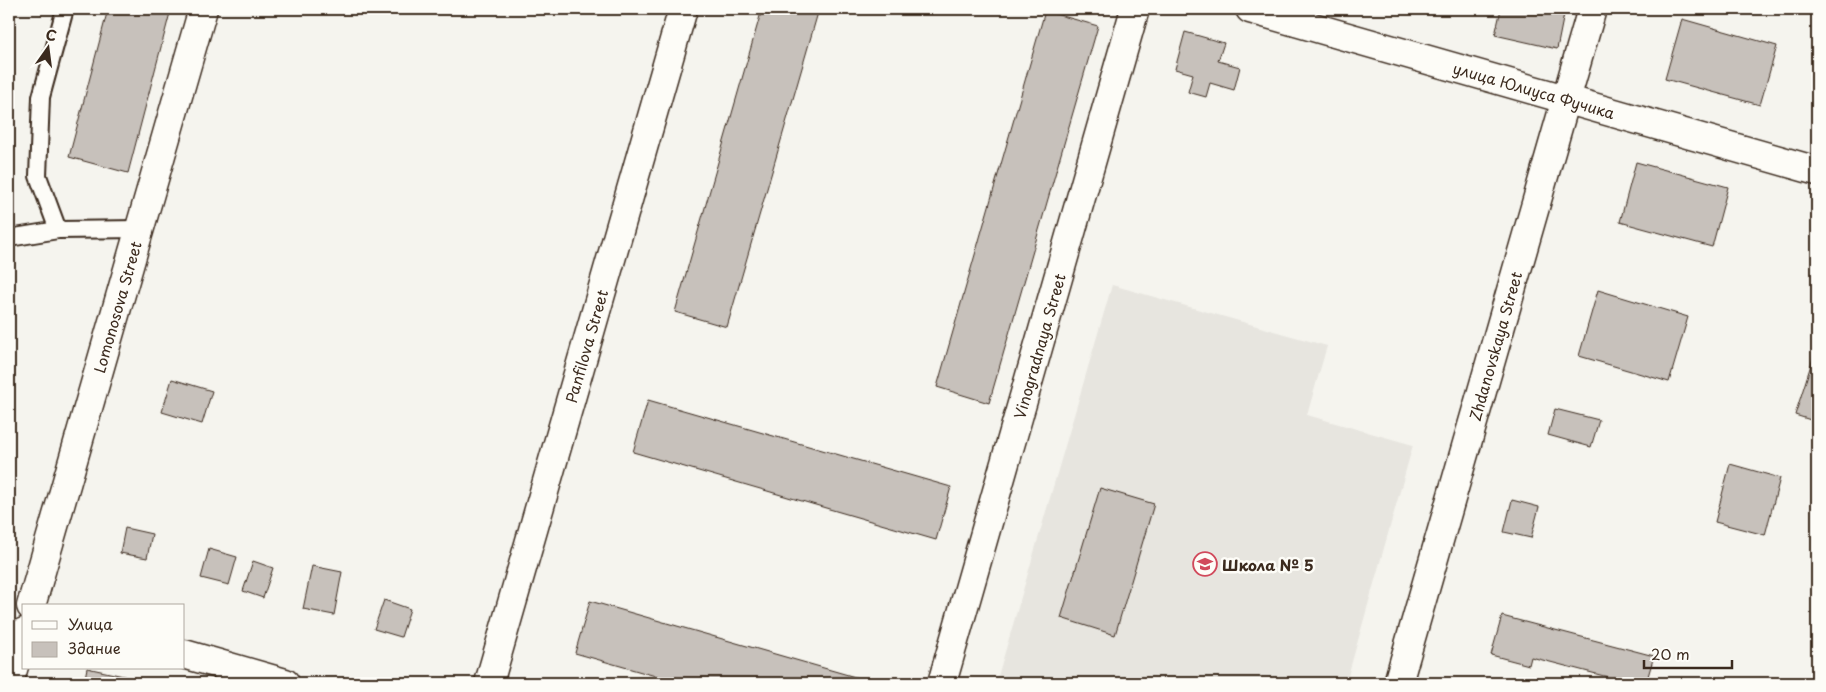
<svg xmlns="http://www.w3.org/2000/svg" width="1826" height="692" font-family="'Playpen Sans',sans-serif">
<rect width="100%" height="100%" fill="#f5f4ee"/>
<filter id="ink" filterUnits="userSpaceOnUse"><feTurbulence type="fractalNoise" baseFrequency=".02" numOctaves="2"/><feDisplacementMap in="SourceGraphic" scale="10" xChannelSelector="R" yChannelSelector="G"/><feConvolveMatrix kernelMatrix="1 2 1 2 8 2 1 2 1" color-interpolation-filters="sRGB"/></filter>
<g filter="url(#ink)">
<polygon fill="#e7e5df" points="1112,285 1327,346 1307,415 1413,445 1346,683 996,683"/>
<g fill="#c7c1bb" stroke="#3b2a1e">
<polygon points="108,9 171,9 128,173 69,157"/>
<polygon points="762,9 819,9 727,327 675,312"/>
<polygon points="1501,9 1565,9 1557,49 1495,35"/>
<polygon points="1045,11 1098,26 989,403 937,387"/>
<polygon points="1682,19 1777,46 1760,105 1665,79"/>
<polygon points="1185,32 1224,43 1218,61 1240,67 1234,90 1210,83 1206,97 1188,92 1193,74 1175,69"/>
<polygon points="1636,162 1728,187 1712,247 1620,222"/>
<polygon points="1598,290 1688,317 1669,382 1579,356"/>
<polygon points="1815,352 1817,353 1817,422 1795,415"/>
<polygon points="172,379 212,391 202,424 162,412"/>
<polygon points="648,400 951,487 936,540 633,452"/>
<polygon points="1555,409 1599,420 1591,447 1548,435"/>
<polygon points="1730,464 1780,478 1765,535 1715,522"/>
<polygon points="1100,488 1154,504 1115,635 1061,618"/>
<polygon points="1512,500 1539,507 1531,538 1504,532"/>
<polygon points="125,528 152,534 147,558 120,553"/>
<polygon points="209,549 237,557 229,585 201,578"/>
<polygon points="253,561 273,568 263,598 243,591"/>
<polygon points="312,566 342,572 334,615 303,609"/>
<polygon points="384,600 410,609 401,637 374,629"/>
<polygon points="590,601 876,683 680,683 575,653"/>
<polygon points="1502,616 1654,656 1646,683 1631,683 1531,657 1529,665 1491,655"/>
<polygon points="87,668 128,677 127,683 84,683"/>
</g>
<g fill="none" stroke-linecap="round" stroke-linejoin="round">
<g stroke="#3b2a1e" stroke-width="20">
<g id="service">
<polyline points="58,230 38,176 41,97 65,9"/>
<polyline points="9,238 58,230 140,229"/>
</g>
</g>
<g stroke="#3b2a1e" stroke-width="31">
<g id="minor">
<polyline points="1250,9 1817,171"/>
<polyline points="489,683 683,9"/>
<polyline points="942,683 1135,9"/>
<polyline points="1398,683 1592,9"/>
</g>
</g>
<g stroke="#3b2a1e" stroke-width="31">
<g id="tertiary">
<polyline points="31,606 203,9"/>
<polyline points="184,654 285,683"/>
<polyline points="9,683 24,632"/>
</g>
</g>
<use href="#service" stroke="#fdfcf7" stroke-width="16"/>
<use href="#minor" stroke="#fdfcf7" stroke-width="28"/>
<use href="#tertiary" stroke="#fdfcf7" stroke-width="28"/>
</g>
</g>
<defs>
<g id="school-ring" transform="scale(1.25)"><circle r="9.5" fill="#fdfcf7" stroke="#d1495b" stroke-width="1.5"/><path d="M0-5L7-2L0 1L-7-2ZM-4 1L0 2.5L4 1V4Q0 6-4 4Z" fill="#d1495b"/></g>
</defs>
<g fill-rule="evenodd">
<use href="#school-ring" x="1205" y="564"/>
</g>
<g text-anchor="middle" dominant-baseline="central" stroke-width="5" stroke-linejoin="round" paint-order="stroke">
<g font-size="15" fill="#3b2a1e" stroke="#fdfcf7">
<text transform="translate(1534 90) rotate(16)">улица Юлиуса Фучика</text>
<text transform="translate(117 307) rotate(-74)">Lomonosova Street</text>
<text transform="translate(586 346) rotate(-74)">Panfilova Street</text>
<text transform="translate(1039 346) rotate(-74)">Vinogradnaya Street</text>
<text transform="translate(1495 346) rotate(-74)">Zhdanovskaya Street</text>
</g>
<g font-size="15" font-weight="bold" fill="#3b2a1e" stroke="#fdfcf7" text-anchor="start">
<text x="1222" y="564">Школа № 5</text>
</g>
</g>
<rect width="1826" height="692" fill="none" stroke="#fdfcf7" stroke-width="30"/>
<rect x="15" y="15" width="1796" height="662" fill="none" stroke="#3b2a1e" stroke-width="2" filter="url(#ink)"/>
<rect x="22" y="604" width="162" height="65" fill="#fdfcf7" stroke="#afa8a0"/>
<rect x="32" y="621" width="25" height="8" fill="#fdfcf7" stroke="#afa8a0"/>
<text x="68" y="630" font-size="15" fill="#3b2a1e">Улица</text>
<rect x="32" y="642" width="25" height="15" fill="#c7c1bb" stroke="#afa8a0"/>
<text x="68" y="654" font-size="15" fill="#3b2a1e">Здание</text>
<g transform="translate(48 48) rotate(14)" stroke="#fdfcf7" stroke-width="4" paint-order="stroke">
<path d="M0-4L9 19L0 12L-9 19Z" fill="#3b2a1e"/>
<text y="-8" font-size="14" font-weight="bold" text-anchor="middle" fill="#3b2a1e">С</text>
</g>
<path d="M1644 660v8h88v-8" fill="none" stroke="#3b2a1e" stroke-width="2.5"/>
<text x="1651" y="660" font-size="15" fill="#3b2a1e" stroke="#fdfcf7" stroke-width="4" paint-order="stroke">20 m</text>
</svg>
